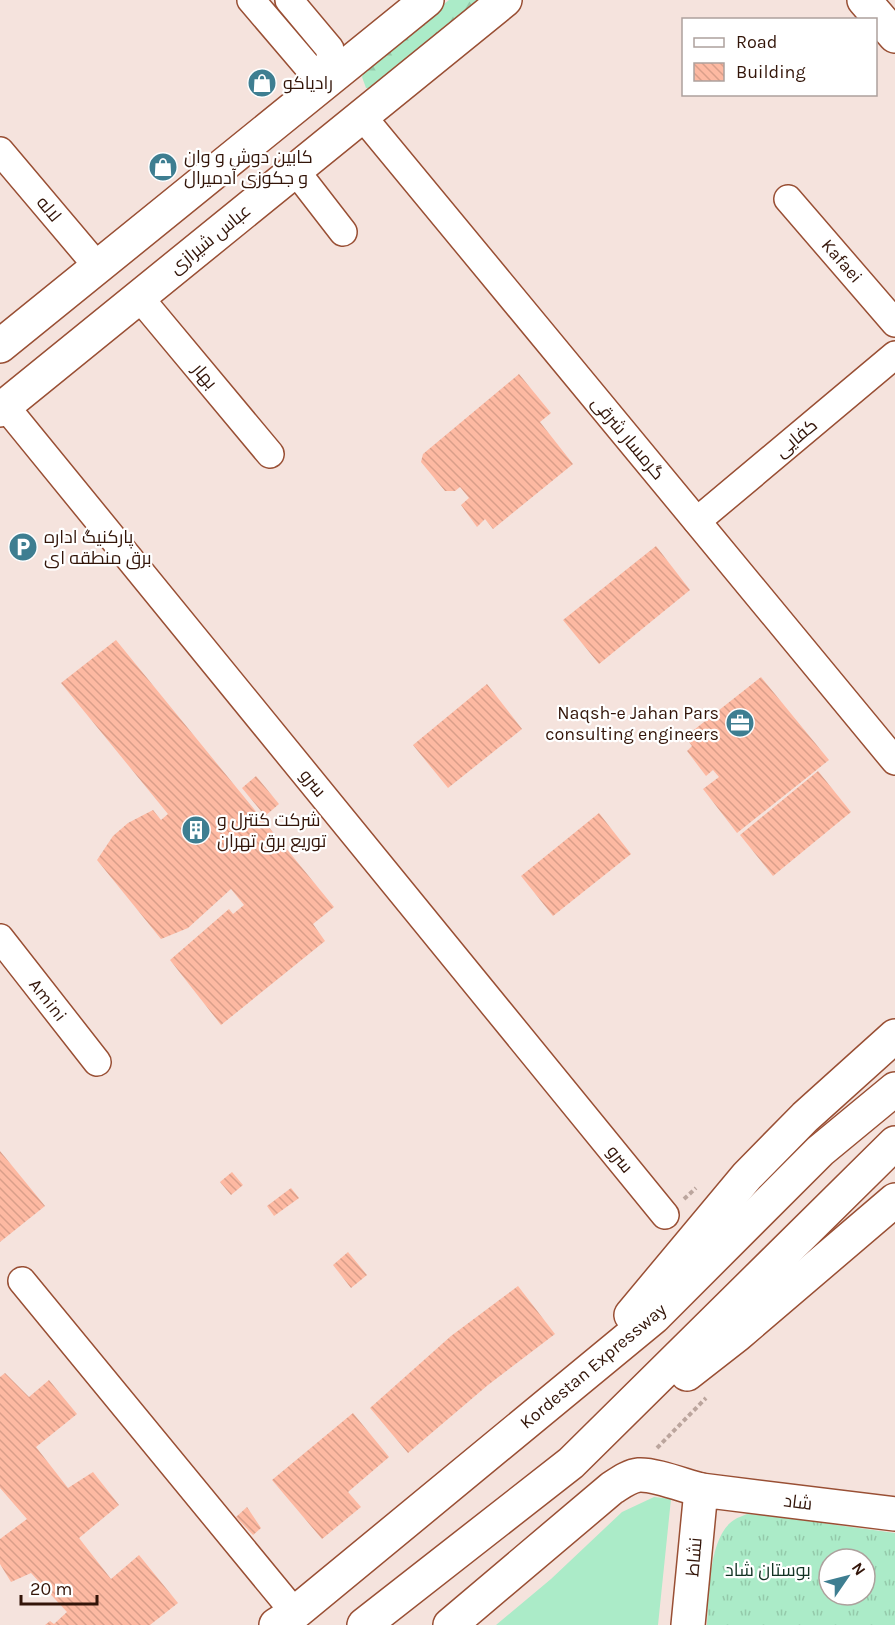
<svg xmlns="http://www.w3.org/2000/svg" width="895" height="1625" font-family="Karla,Cairo,sans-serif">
<defs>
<pattern id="grass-tufts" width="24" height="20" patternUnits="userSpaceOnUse" patternTransform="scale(1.5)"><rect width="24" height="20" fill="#abebc8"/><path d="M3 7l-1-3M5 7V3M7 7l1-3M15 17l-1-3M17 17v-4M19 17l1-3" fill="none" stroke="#94c9aa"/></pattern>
<pattern id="forest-firs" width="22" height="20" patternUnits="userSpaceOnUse" patternTransform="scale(1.5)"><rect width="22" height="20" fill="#abebc8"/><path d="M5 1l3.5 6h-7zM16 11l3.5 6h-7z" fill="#94c9aa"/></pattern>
<pattern id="building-back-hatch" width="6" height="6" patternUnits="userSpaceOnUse" patternTransform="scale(1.5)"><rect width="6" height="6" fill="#fdb9a2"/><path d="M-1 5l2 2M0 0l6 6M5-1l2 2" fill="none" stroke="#d99e8a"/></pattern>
</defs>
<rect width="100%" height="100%" fill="#f5e3dd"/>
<path fill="url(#grass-tufts)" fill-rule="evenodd" d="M 747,1514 L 764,1515 L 895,1533 L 895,1625 L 707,1625 C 709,1597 708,1536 734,1520 C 738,1517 743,1516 747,1514 ZM 829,1559 L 865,1559 L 865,1595 L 829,1595 Z"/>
<polygon fill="url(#forest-firs)" points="449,0 487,0 378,89 366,88 362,77 367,65"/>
<polygon fill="#abebc8" points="654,1497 671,1499 658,1625 496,1625 551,1579 622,1512"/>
<g fill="url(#building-back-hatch)">
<polygon points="519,374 551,413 540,422 573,464 493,529 485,519 477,527 461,505 469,498 460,487 455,491 445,491 421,462 423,454"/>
<polygon points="656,546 690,590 599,664 563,620"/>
<polygon points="116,640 334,907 313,924 325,941 221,1025 170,960 229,909 233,914 244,905 231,889 188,928 161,939 97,860 113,836 128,823 153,810 161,820 168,814 61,683"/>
<polygon points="761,677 829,760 737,833 703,789 719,777 713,770 706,776 687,751 692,746 685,737"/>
<polygon points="487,684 522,729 448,788 413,745"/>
<polygon points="818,771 851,812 773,876 740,835"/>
<polygon points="256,776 279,804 265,816 242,788"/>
<polygon points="599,813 631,854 553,916 521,876"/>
<polygon points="0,1151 45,1206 0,1242"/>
<polygon points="232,1172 243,1185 231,1195 220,1182"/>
<polygon points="291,1188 299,1198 274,1216 267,1206"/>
<polygon points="348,1252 367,1275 351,1288 333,1265"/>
<polygon points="518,1286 555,1334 488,1385 408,1453 370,1408 451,1336"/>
<polygon points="5,1373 29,1397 49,1380 77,1414 36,1447 68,1488 93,1472 119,1505 79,1538 111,1579 139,1555 178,1603 150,1625 45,1625 50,1621 54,1624 67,1612 31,1573 11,1582 0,1564 0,1539 27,1519 0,1488 0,1377"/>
<polygon points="353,1413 389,1457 348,1492 361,1507 322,1539 272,1480"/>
<polygon points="247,1507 261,1528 253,1535 236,1517"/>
</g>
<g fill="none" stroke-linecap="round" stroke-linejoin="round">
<g stroke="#994f34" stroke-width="30">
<g id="minor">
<polyline points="251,0 309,68 331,79 330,49 289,0"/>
<polyline points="362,116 895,761"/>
<polyline points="0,151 98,267"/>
<polyline points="295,170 343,232"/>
<polyline points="788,199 895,323"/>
<polyline points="139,297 270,454"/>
<polyline points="5,406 665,1215"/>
<polyline points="697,521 895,355"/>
<polyline points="0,938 97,1062"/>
<polyline points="22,1281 295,1613"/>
</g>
</g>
<g stroke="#994f34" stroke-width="36">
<g id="major">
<polyline points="864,0 895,36"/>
<polyline points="0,346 427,0"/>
<polyline points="0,410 505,0"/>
<polyline points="688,1625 701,1490 895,1514"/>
</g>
</g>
<g stroke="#994f34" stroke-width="36">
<g id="highway">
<polyline points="631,1315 747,1176 805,1117 895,1036"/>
<polyline points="687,1374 737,1335 895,1200"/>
<polyline points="276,1625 295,1613 654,1317 820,1151 895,1089"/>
<polyline points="364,1625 571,1463 895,1143"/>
<path d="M 450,1625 L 612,1488 C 620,1483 629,1476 639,1475 C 654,1474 685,1486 701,1490"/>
</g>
</g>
<g stroke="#bba59d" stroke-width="4" stroke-dasharray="4.5 3" stroke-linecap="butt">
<polyline points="684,1199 696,1188"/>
<polyline points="657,1448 706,1398"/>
</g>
<use href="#minor" stroke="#fff" stroke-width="27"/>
<use href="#major" stroke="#fff" stroke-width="33"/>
<use href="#highway" stroke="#fff" stroke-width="33"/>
</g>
<defs>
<g id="shop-disc" transform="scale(1.5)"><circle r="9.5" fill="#3e7e91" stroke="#fff"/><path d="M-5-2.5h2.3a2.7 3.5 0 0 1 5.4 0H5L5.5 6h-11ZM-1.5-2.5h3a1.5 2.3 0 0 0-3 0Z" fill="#fff"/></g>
<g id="parking-disc" transform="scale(1.5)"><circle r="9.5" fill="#3e7e91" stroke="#fff"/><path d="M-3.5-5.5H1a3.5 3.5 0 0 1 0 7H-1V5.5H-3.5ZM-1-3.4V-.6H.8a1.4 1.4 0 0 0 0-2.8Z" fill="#fff"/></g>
<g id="office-disc" transform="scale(1.5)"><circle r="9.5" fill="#3e7e91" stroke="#fff"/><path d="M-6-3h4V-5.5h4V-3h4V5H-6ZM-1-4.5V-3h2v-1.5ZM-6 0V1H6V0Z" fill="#fff"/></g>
<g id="building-disc" transform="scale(1.5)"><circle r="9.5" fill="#3e7e91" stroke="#fff"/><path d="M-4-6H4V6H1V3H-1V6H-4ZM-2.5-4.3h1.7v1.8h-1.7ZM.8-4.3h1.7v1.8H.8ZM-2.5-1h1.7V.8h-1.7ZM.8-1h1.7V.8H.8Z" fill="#fff"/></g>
</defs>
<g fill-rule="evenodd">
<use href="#shop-disc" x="262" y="83"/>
<use href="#shop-disc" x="163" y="167"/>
<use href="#parking-disc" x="23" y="547"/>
<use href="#office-disc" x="740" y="723"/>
<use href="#building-disc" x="196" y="830"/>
</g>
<g text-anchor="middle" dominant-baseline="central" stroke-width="4.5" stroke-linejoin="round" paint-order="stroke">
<g font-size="18" fill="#331509" stroke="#fff" text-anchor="start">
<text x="283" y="83">رادیاکو</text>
<text x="184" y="157">کابین دوش و وان<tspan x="184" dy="21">و جکوزی آدمیرال</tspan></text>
<text x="44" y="537">پارکنیگ اداره<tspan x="44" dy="21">برق منطقه ای</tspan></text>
<text x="719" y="713" text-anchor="end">Naqsh-e Jahan Pars<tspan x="719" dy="21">consulting engineers</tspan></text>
<text x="217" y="820">شرکت کنترل و<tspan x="217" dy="21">توریع برق تهران</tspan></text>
</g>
<g font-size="18" fill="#331509" stroke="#fff">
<text transform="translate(49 209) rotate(50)">لاله</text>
<text transform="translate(210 239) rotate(-39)">عباس شیرازی</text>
<text transform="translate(842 261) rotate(49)">Kafaei</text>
<text transform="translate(205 376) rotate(50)">بهار</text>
<text transform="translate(628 438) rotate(50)">گرمسار شرقی</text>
<text transform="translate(796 438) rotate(-40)">کفایی</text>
<text transform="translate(313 783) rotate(51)">سرو</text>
<text transform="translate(48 1000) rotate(52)">Amini</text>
<text transform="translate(620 1159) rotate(51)">سرو</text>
<text transform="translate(593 1366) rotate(-40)">Kordestan Expressway</text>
<text transform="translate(798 1502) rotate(7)">شاد</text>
<text transform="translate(694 1557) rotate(-85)">نشاط</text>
</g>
<g font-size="18" fill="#123223" stroke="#fff">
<text x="768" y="1570">بوستان شاد</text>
</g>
</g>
<rect x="682" y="18" width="195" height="78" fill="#ffffff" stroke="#ada19d" stroke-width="1.5"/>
<rect x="694" y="38" width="30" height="9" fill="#ffffff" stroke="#ada19d" stroke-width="1.5"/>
<text x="736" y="48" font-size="18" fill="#331509">Road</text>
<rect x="694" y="63" width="30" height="18" fill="url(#building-back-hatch)" stroke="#ada19d" stroke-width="1.5"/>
<text x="736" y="78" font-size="18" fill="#331509">Building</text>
<g transform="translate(847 1577) rotate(55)"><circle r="28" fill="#ffffff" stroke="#ada19d" stroke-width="1.5"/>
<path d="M0-4.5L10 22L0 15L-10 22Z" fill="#3e7e91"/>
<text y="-9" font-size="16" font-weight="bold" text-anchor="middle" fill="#331509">N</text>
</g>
<path d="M21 1595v9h76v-9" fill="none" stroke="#331509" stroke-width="3"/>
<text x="30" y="1595" font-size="18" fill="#331509" stroke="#ffffff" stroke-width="4.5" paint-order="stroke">20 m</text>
</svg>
